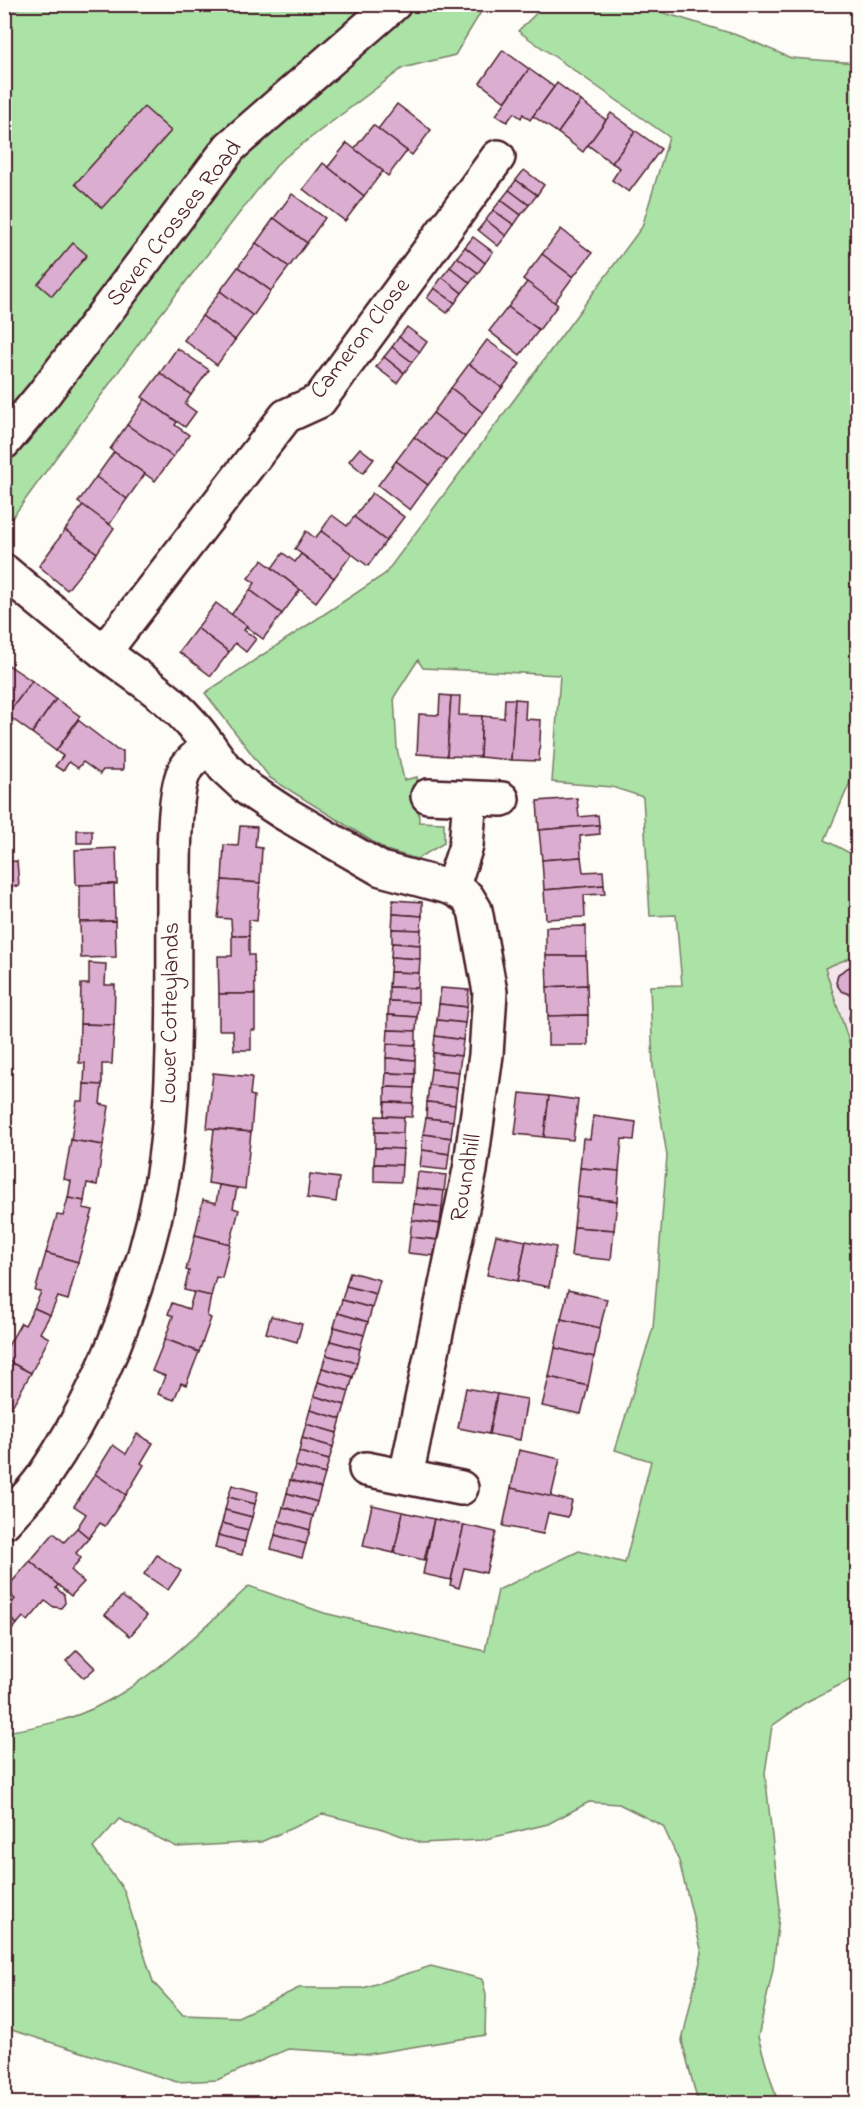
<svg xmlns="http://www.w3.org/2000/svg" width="862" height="2108" font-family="'Indie Flower',sans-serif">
<rect width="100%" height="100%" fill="#fdfcf7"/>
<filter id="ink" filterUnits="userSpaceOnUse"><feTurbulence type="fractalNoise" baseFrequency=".0167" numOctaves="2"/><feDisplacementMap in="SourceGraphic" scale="12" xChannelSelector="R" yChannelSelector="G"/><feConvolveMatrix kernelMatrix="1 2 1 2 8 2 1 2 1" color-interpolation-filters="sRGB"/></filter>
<g filter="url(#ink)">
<polygon fill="#f3e5ec" points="857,952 857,1042 850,1045 824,968 857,955"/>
<g fill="#abe2a6" stroke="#7a8068" stroke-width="1.5">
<polygon points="5,5 483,5 484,7 455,55 403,68 280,161 153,324 12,518 5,512"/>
<path d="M 545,5 L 638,5 L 740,36 L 791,58 L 857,63 L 858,764 L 825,840 L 857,857 L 858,952 L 857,955 L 825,968 L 850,1045 L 858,1042 L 858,1676 L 806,1702 L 772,1726 L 765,1773 L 780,1908 L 773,1969 L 758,2037 L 778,2103 L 698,2103 L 682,2041 L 702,1953 L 679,1861 L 663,1826 L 619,1804 L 589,1802 L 548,1824 L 482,1840 L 421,1843 L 380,1828 L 323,1814 L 261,1842 L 177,1847 L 119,1819 L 93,1848 L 124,1890 L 153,1982 L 183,2015 L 238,2017 L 299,1988 L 363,1988 L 431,1966 L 482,1979 L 486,1994 L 485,2035 L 369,2054 L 288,2049 L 217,2080 L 177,2082 L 5,2028 L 5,1732 C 37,1727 73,1720 102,1704 C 157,1676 205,1627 249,1586 L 324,1613 L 485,1651 L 498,1590 L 579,1551 L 625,1563 L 651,1461 L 615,1450 L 653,1328 L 667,1156 L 653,1067 L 650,986 L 682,985 L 676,915 L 650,916 L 643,797 L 612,787 L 552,782 L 560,675 L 423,668 L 418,660 L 394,697 L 397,749 L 404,780 L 417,777 L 419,822 L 444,823 L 444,843 L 417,859 L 386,850 L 270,778 L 205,693 L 385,574 L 642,227 L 669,137 L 518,31 Z"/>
</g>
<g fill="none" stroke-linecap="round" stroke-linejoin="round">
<polyline stroke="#6a8798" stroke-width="10" points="4,8 19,4"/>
</g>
<g fill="#dbaed1" stroke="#4a1f2b" stroke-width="1.5">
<polygon points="503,50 529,69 505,102 480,83"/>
<polygon points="529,69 554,87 530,120 523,114 521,118 514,113 507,122 496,115"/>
<polygon points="557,83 581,101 558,133 533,116"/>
<polygon points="581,101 606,120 583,152 558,133"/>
<polygon points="397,104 431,130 412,155 378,129"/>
<polygon points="144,107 171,131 102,208 75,184"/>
<polygon points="611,113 636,131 612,163 588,145"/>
<polygon points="373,125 407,151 388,176 354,149"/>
<polygon points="636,131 661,149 629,192 612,180 620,168 612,163"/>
<polygon points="347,143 383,171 364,196 328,167"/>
<polygon points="323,163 364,196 345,221 303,189"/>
<polygon points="524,170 544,185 537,195 516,180"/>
<polygon points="516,180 537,195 529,205 509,190"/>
<polygon points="509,190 529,205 521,215 501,200"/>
<polygon points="292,194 325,218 307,243 274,218"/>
<polygon points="501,200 521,215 514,225 493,210"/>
<polygon points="493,210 514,225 506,236 486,220"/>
<polygon points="274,218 307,243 289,267 256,243"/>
<polygon points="486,220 506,236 498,246 478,230"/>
<polygon points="561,229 592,253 573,277 542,254"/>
<polygon points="473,237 493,252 485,263 465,247"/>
<polygon points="73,243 87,255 52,296 38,284"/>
<polygon points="256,243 289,267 271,291 238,267"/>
<polygon points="465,247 485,263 478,273 457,257"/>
<polygon points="542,254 573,277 554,303 523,279"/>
<polygon points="457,257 478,273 470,283 450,267"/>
<polygon points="238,267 271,291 253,316 220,291"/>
<polygon points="450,267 470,283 462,293 442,277"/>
<polygon points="442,277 462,293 455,303 434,288"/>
<polygon points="527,282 558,305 539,330 508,307"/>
<polygon points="434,288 455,303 447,313 427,298"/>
<polygon points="220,291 253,316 235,340 202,316"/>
<polygon points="508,307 539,330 520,355 489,331"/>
<polygon points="202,316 235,340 217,365 184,340"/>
<polygon points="407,327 427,342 420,352 399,337"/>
<polygon points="399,337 420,352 412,362 392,347"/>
<polygon points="487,340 520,364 502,388 469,364"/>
<polygon points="392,347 412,362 404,373 384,357"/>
<polygon points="177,348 209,370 191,395 160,373"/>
<polygon points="384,357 404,373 397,383 376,367"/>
<polygon points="469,364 502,388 483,413 451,388"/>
<polygon points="160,373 191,395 185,404 196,412 185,427 142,397"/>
<polygon points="451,388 483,413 465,437 433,413"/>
<polygon points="145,399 177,422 175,425 189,435 173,457 127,425"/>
<polygon points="433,413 465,437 447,461 414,437"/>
<polygon points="127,425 173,457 155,481 110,449"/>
<polygon points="414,437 447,461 428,485 396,461"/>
<polygon points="360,448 374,459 363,473 349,461"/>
<polygon points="114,452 145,474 127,499 96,477"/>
<polygon points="396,461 428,485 410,510 378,485"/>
<polygon points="96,477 127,499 109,525 78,502"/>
<polygon points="372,493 404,517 386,541 354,517"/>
<polygon points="83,505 114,528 97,553 65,530"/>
<polygon points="332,515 347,526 354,517 386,541 368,566 321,531"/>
<polygon points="65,530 97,553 67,590 39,566"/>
<polygon points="306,531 315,538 321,531 352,554 334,578 295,549"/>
<polygon points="283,553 295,562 301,554 334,578 316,602 272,568"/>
<polygon points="262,560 300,590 282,614 250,590 255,583 248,578"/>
<polygon points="250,590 282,614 263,639 231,615"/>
<polygon points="216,603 247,626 244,630 256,639 246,652 235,643 229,652 197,628"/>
<polygon points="197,628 229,652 211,676 179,652"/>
<polygon points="7,664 32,681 7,715 4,714 4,667"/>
<polygon points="32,681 56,699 32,733 7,715"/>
<polygon points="440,695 451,696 447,756 417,754 419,714 439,715"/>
<polygon points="451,696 460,696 459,715 482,716 480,757 447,756"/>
<polygon points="56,699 80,716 56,751 32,733"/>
<polygon points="505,699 515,699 511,760 480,757 482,716 504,718"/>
<polygon points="515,699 526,700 525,719 541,720 539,761 511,760"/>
<polygon points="78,720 117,750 123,751 123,770 103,770 100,774 83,762 78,768 69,762 63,771 55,766 63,756 56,751"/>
<polygon points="577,798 579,817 598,815 599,825 539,830 537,801"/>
<polygon points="599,825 600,834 580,836 581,857 542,860 539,830"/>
<polygon points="240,826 257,827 255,847 262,848 260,883 222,880 224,845 238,846"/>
<rect x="77" y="830" width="15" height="13"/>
<polygon points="116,848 117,884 76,885 75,850"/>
<polygon points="581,857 583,872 603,871 604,885 544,890 542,860"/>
<polygon points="17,861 19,886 4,887 4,862"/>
<polygon points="222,880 260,883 257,921 249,920 249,936 232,936 231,919 218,918"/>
<polygon points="114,884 115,921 80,922 80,885"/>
<polygon points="604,885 605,894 584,895 585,917 546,919 544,890"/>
<polygon points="393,900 422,902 422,916 393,914"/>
<polygon points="393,914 422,916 421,930 392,929"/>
<polygon points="115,921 116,957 81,958 80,922"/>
<polygon points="586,926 586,956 546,956 546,927"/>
<polygon points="392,929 421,930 420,945 392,943"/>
<polygon points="232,936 249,936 249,955 254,955 255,994 219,994 218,956 232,956"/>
<polygon points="392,943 420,945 420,959 391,957"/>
<polygon points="546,956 586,956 587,985 547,987"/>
<polygon points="391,957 420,959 419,973 390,972"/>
<polygon points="89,963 106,964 105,985 115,985 114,1025 80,1024 81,984 89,984"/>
<polygon points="849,967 858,970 858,992 849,994 841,991 836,983 838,974"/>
<polygon points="390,972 419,973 418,988 389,987"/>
<polygon points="587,985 588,1015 548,1016 547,987"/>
<polygon points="389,987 418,988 418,1002 389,1001"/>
<polygon points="441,988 469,990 467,1007 439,1004"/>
<polygon points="219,994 255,994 255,1030 251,1030 251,1050 234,1050 233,1030 219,1030"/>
<polygon points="389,1001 418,1002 417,1017 388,1015"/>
<polygon points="439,1004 467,1007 465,1023 437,1020"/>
<polygon points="858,1005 858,1030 852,1026 849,1018 851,1010"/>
<polygon points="388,1015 417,1017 416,1031 388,1030"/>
<polygon points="588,1015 588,1045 548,1045 548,1016"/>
<polygon points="437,1020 465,1023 463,1040 435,1036"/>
<polygon points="80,1024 114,1025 112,1064 102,1064 102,1085 84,1084 85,1063 79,1063"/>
<polygon points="388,1030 416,1031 416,1045 387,1044"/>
<polygon points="435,1036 463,1040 461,1056 433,1053"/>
<polygon points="387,1044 416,1045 415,1060 386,1058"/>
<polygon points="433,1053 461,1056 459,1072 431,1069"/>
<polygon points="386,1058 415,1060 415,1074 386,1073"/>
<polygon points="431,1069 459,1072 457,1088 429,1085"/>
<polygon points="213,1073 252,1077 250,1095 254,1096 251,1132 207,1128"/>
<polygon points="386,1073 415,1074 414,1088 385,1087"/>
<polygon points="84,1084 102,1085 100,1104 109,1106 103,1145 71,1140 77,1101 83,1101"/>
<polygon points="429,1085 457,1088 455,1105 427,1102"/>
<polygon points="385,1087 414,1088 413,1103 385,1102"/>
<polygon points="520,1093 549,1096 544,1137 515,1134"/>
<polygon points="549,1096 578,1100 573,1140 544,1137"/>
<polygon points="385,1102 413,1103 412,1117 384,1116"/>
<polygon points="427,1102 455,1105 453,1121 426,1118"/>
<polygon points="376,1116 404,1117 403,1133 375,1132"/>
<polygon points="593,1116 636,1122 634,1140 622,1139 619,1171 580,1168 583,1138 590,1139"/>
<polygon points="426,1118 453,1121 451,1138 423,1134"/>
<polygon points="214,1129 251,1132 245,1189 208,1183"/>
<polygon points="375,1132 403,1133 403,1149 375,1148"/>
<polygon points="423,1134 451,1138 449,1154 422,1150"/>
<polygon points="71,1140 103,1145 97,1185 87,1183 84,1201 68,1198 71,1181 64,1179"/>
<polygon points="375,1148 403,1149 402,1165 374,1164"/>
<polygon points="422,1150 449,1154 447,1170 420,1167"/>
<polygon points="374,1164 402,1165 401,1182 374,1181"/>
<polygon points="580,1168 619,1171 617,1201 577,1197"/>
<polygon points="418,1172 446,1175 444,1191 416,1188"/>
<polygon points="310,1174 339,1178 336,1202 307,1198"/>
<polygon points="219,1185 237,1188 233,1208 239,1210 230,1244 195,1235 203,1200 216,1203"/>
<polygon points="416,1188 444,1191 442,1207 414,1204"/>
<polygon points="577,1197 617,1201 614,1230 574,1227"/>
<polygon points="68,1198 84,1201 83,1208 93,1210 78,1262 46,1253 57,1215 63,1216"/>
<polygon points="414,1204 442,1207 440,1224 412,1220"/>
<polygon points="412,1220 440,1224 438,1240 410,1237"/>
<polygon points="574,1227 614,1230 611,1260 571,1256"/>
<polygon points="195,1235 230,1244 222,1278 216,1277 211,1296 184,1290 189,1271 186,1270"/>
<polygon points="496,1235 526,1241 518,1281 487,1275"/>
<polygon points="410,1237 438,1240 436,1256 408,1253"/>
<polygon points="526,1241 556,1247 549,1287 518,1281"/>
<polygon points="46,1253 78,1262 68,1300 58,1297 50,1315 34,1308 41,1292 35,1291"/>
<polygon points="350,1272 380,1280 376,1294 346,1286"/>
<polygon points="346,1286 376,1294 372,1308 342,1300"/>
<polygon points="568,1290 607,1299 600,1328 561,1319"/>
<polygon points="194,1292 211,1296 207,1316 211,1318 199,1352 165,1339 173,1316 168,1314 172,1303 189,1309"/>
<polygon points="342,1300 372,1308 368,1322 338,1313"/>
<polygon points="34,1308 50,1315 40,1333 49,1338 31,1373 4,1359 4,1353 21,1323 25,1325"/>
<polygon points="338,1313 368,1322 364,1335 334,1327"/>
<polygon points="271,1316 302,1324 297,1342 266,1333"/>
<polygon points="561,1319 600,1328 594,1357 555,1348"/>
<polygon points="334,1327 364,1335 360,1349 330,1341"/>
<polygon points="165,1339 199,1352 186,1385 181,1383 174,1400 158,1394 165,1376 152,1371"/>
<polygon points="330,1341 360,1349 357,1363 326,1355"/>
<polygon points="555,1348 594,1357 588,1386 549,1377"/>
<polygon points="326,1355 357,1363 353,1377 322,1368"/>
<polygon points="4,1359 31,1373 11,1408 4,1404"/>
<polygon points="322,1368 353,1377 349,1391 318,1382"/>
<polygon points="549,1377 588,1386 581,1414 542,1406"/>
<polygon points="318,1382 349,1391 345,1405 314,1396"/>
<polygon points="466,1388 497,1394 489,1434 458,1428"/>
<polygon points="497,1394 527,1399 520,1440 489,1434"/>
<polygon points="314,1396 345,1405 341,1419 310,1410"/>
<polygon points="310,1410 341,1419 337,1433 306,1424"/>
<polygon points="306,1424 337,1433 333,1447 302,1438"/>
<polygon points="137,1434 153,1443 141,1463 144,1465 126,1495 95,1474 113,1445 126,1454"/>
<polygon points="302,1438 333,1447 329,1460 299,1452"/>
<polygon points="519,1450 560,1459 551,1497 511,1488"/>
<polygon points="299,1452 329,1460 325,1474 295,1466"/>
<polygon points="295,1466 325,1474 321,1488 290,1480"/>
<polygon points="95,1474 126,1495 105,1526 100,1523 89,1538 77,1528 86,1514 74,1506"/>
<polygon points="290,1480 321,1488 317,1502 287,1493"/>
<polygon points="232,1485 258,1492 255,1504 228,1497"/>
<polygon points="511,1488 572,1501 568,1517 548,1513 543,1534 503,1526"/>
<polygon points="287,1493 317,1502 313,1516 283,1507"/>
<polygon points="228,1497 255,1504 252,1517 225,1510"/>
<polygon points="372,1505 403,1512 394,1553 363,1546"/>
<polygon points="283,1507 313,1516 310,1530 279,1521"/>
<polygon points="225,1510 252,1517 248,1530 222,1523"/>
<polygon points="403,1512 434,1519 424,1560 394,1553"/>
<polygon points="434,1519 464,1525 451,1580 423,1574"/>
<polygon points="279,1521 310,1530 306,1544 275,1535"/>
<polygon points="222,1523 248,1530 245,1542 218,1535"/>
<polygon points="464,1525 496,1532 486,1573 464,1568 459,1588 450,1585"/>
<polygon points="77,1528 89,1538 76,1553 81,1558 71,1570 84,1582 71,1596 30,1561 54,1533 64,1542"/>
<polygon points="218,1535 245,1542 242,1555 215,1548"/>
<polygon points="275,1535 306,1544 302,1558 271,1549"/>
<polygon points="157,1555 181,1571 168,1590 144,1574"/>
<polygon points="30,1561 58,1585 56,1588 64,1595 65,1603 61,1608 54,1607 45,1601 28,1621 23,1617 17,1624 4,1613 15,1599 5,1590"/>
<polygon points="122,1596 147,1616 130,1636 105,1615"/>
<polygon points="4,1613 17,1624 4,1639"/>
<polygon points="77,1650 95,1668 84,1678 66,1661"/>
</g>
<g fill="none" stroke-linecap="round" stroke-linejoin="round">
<g stroke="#4a1f2b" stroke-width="38">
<g id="street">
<polyline points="4,442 43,395 230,147 394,4"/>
<path d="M 4,571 C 37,599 70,626 104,652 C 147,685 177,700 209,746 C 201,753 188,762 184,772 C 172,797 174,878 174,908 C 173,1011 178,1118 154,1220 C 132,1310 96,1400 43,1477 C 32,1493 17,1507 4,1522"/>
<polyline points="104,652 286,416 319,401 498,157"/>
<polyline points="209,746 224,767 249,790 284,813 381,869 452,888 467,897 475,910 490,992 486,1055 470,1170 406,1476"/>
<polyline points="428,796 502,799"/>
<polyline points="452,888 466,846 470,798"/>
<polyline points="366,1469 461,1488"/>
</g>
</g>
<use href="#street" stroke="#fdfcf7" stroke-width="33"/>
</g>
</g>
<g text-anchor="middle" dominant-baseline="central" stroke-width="4.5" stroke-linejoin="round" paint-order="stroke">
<g font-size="24" fill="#4a1f2b" stroke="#fdfcf7">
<text transform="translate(175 224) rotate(-52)">Seven Crosses Road</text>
<text transform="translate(361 339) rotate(-52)">Cameron Close</text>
<text transform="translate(171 1013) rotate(-89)">Lower Cotteylands</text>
<text transform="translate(467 1178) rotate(-80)">Roundhill</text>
</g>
</g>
<rect width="862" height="2108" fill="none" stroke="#fdfcf7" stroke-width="24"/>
<rect x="12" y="12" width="838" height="2084" fill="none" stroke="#4a1f2b" stroke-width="2" filter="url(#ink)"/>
</svg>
